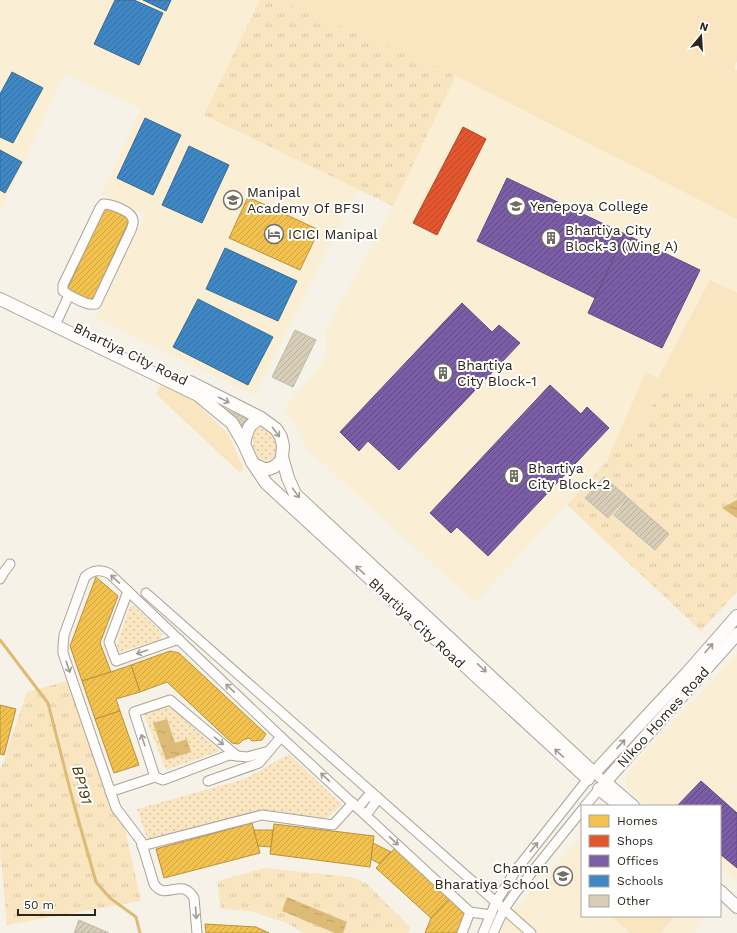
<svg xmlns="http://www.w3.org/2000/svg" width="737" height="933" font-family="'Work Sans',sans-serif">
<defs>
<pattern id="park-tufts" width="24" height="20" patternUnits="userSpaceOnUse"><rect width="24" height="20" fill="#f9e5bf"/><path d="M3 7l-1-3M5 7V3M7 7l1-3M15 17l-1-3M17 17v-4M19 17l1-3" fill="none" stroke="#d6c4a4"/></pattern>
<pattern id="garden-dots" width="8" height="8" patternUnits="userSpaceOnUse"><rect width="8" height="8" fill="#f9e5bf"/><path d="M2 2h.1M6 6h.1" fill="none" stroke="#d6c4a4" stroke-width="1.8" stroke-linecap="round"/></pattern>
<pattern id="water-ripples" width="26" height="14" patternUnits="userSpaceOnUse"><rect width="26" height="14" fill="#dcbb77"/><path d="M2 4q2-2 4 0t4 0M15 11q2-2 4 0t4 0" fill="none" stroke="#bda166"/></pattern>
<pattern id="homes-hatch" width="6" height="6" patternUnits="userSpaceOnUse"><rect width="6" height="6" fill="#f2c14e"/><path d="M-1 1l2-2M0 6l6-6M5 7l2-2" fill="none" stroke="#d0a644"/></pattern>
<pattern id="shops-hatch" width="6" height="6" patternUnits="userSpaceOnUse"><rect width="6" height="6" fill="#e4572e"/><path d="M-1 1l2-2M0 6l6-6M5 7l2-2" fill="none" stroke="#b94826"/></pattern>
<pattern id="offices-hatch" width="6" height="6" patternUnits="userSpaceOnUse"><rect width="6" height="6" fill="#7b5ea7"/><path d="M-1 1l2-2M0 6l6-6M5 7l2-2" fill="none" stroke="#60497f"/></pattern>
<pattern id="schools-hatch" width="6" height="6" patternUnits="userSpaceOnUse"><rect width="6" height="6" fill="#3f88c5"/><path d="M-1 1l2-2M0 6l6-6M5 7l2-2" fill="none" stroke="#356f9f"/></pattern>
<pattern id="building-hatch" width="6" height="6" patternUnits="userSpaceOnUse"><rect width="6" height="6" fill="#d8ceb8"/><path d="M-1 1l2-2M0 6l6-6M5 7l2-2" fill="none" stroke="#bab19e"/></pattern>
</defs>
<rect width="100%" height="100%" fill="#f7f2e8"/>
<g fill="#faeed5">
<polygon points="0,0 93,0 99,3 101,0 277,0 456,76 737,219 737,293 710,280 658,378 646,372 607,461 475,603 306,448 302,437 284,409 320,366 327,353 326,330 393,206 358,190 255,395 95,318 145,215 101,194 141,109 65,74 0,212"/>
<polygon points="737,653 737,882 720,867 720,806 647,806 628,790 626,786 625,779 626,775 630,769"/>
<polygon points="582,836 582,916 705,916 694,933 498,933 505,919"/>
</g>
<g fill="#f9e5bf">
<polygon points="277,0 737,0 737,61 734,68 737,70 737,219 456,76"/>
<polygon points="710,280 737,293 737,390 665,390 607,461 646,372 658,378"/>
<polygon points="161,385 195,401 228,434 244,469 239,472 156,394"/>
<polygon points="611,916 675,916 660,933 630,933"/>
</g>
<g fill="url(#park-tufts)">
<polygon points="260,0 277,0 456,75 393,206 204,115"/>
<polygon points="665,390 737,390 737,592 701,631 567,505 607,461"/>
<polygon points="67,681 113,811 123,820 141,901 7,925 0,848 0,771 27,692"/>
<polygon points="265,868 351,877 367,884 410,927 408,933 304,933 287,923 250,911 221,909 217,881"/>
</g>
<g fill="url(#garden-dots)">
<path d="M 260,426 L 269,427 C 276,439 280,445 277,459 L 266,465 C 252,453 252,449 254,432 Z"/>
<polygon points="130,606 134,606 162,633 160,640 119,652 117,645"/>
<polygon points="168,705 220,751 166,770 144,714"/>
<polygon points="289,754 342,805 326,819 264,810 148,840 137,809 245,779"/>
</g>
<g fill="url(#water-ripples)">
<polygon points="737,500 737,518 722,508"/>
<polygon points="167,719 175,743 187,739 191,752 166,760 153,723"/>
<polygon points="287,897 347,922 343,933 335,933 282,911"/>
</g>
<g fill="url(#homes-hatch)" stroke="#b7923f">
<polygon points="248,197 319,230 300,270 229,238"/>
<polygon points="105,207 130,218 92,302 67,290"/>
<polygon points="96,577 118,596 100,643 111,672 82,681 70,646"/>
<polygon points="170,651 179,653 266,734 262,740 252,741 249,738 243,740 240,743 238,744 232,743 167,682 140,692 131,665"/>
<polygon points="131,665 140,692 116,699 120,711 95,719 82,681 111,672"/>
<polygon points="0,705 16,709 4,755 0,754"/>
<polygon points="120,711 139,765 114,773 95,719"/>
<polygon points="252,823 260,853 164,878 156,849"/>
<polygon points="274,824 374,836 370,867 270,854"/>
<polygon points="254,830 273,830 271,847 258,846"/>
<polygon points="373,843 391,852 380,864 371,859"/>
<polygon points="396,847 450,898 431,918 376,868"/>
<polygon points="450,898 466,912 457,933 425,933 431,918"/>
<polygon points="205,924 256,927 269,933 206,933"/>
</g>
<polygon fill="url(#shops-hatch)" stroke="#ad4828" points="463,127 486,139 437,235 413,223"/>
<g fill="url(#offices-hatch)" stroke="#634d7d">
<polygon points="507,178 625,234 595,298 477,241"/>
<polygon points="625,234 700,270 662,348 588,313"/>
<polygon points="462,303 492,332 499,325 520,343 399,470 368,441 359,451 340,432"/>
<polygon points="550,385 581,414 587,407 609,428 488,556 457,527 451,533 430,513"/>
<polygon points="701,781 737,813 737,868 720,854 720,806 677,806"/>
</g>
<g fill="url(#schools-hatch)" stroke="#396b92">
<polygon points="115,0 134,0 163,13 139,65 94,44"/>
<polygon points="143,0 171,0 166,11"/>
<polygon points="12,72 43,88 13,143 0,137 0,94"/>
<polygon points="145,118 181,135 153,195 117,178"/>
<polygon points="189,146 229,165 202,223 162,205"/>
<polygon points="0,150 22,162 5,193 0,190"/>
<polygon points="225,248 297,281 278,321 206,289"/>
<polygon points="198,299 273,337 248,385 173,347"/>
</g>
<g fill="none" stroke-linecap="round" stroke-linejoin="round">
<polyline stroke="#dcbb77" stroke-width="3" points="0,640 48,703 73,801 96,882 110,898 136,917 140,933"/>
</g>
<g fill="url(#building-hatch)" stroke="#beb9b0">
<polygon points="295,330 316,340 293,387 272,377"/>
<polygon points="223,408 247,419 242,429"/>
<polygon points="604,477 627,497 608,518 585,498"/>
<polygon points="628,498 669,534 655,550 614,515"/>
<polygon points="79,920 109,933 74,933"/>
</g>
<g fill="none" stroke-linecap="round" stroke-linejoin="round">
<g stroke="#a9a49b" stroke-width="11">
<g id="minor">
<path d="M 58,319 L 69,295 L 63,291 L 63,285 L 100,208 L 103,204 C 111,204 132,211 133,220 C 134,223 132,227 131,230 L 96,304 C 87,306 77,299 69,295"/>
<polyline points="0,579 4,572 10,564"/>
<polyline points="128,591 109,642 116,661 179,639"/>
<polyline points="146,593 531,933"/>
<polyline points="155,777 134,712 170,700 237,756"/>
<polyline points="208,781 259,763 269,751"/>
<polyline points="110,792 155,777 163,780 229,755 247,757 269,751 281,737"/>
<polyline points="358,808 367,797 377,797"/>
<polyline points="366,815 375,803 377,797"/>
<polyline points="142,846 262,815 333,825 353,803"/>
<path d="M 197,933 L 194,898 C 181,876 166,902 154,884 L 141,841 L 116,808 L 63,653 L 63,646 L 64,635 L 85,577 C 92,570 101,569 110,574 L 281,737 L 470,912 L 491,915"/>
<polyline points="462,933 470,912"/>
<polyline points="483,933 496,902 516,870 588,779 594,773 605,782 585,806"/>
<polyline points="493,933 504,909 516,892 582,810"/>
</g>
</g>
<g stroke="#a9a49b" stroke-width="14">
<g id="tertiary">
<path d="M 0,299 L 198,395 L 232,423 L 244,444 L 252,462 L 255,465 L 264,469 L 269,469 L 274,467 L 281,461 L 282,457 L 283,446 L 281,437 L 276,429 L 261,418 C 248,424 247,431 244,444"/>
<polyline points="190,382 261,418"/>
<polyline points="282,457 288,478 295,494 594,773 687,673 737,616"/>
<polyline points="252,462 266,483 588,779"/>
<polyline points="599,789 618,804"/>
<polyline points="633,806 605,782 737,634"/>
<polyline points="720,891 737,907"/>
</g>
</g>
<use href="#minor" stroke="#fefdfc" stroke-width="9"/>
<use href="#tertiary" stroke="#fefdfc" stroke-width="12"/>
</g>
<defs><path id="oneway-shaft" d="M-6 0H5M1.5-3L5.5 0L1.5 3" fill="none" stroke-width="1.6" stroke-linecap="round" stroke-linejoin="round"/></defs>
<g stroke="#a09c97">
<use href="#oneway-shaft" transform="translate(224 400) rotate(27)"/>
<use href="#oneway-shaft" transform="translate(276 432) rotate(53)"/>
<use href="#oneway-shaft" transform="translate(296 493) rotate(55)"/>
<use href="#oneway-shaft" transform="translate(360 570) rotate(-137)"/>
<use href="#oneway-shaft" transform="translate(115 579) rotate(-137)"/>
<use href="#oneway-shaft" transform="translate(709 648) rotate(-49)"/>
<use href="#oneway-shaft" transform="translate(142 652) rotate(161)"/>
<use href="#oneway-shaft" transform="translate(68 667) rotate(71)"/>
<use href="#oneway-shaft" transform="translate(482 668) rotate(43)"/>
<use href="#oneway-shaft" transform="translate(230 688) rotate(-136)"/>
<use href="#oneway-shaft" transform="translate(143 740) rotate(-108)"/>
<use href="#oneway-shaft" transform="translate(219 741) rotate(40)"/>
<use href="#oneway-shaft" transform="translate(621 744) rotate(-47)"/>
<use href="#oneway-shaft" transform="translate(559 753) rotate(-137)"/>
<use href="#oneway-shaft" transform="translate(325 777) rotate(-137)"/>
<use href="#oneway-shaft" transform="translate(394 841) rotate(43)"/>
<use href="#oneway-shaft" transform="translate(534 847) rotate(-52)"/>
<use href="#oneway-shaft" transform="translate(196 913) rotate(86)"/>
</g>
<defs>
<g id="university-ring" transform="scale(1)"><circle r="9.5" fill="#fff" stroke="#736d63" stroke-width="1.5"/><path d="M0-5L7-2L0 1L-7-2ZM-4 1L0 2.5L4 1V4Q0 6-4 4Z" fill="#736d63"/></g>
<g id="hotel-ring" transform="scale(1)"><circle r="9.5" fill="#fff" stroke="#736d63" stroke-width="1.5"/><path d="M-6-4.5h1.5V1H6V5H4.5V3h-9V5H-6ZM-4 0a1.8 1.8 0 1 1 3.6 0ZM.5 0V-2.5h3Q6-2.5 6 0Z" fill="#736d63"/></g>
<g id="building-ring" transform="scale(1)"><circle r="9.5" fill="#fff" stroke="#736d63" stroke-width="1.5"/><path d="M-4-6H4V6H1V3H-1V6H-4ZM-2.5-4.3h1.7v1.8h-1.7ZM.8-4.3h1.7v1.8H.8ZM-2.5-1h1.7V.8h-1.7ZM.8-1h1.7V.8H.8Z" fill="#736d63"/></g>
<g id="school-ring" transform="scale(1)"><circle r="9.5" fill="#fff" stroke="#736d63" stroke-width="1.5"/><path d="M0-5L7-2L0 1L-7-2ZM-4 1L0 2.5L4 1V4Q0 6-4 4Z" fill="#736d63"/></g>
</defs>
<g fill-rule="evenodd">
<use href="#university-ring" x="233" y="200"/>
<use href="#university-ring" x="516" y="206"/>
<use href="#hotel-ring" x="274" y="234"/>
<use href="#building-ring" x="551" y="238"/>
<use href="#building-ring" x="443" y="373"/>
<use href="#building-ring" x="514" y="476"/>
<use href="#school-ring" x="563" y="876"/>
</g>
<g text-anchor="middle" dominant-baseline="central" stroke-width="4" stroke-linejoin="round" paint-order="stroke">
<g font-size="14" fill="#2c261b" stroke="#fff" text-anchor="start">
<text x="247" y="192">Manipal<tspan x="247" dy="16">Academy Of BFSI</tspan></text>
<text x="530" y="206">Yenepoya College</text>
<text x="565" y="230">Bhartiya City<tspan x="565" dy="16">Block-3 (Wing A)</tspan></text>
<text x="288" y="234">ICICI Manipal</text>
<text x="457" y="365">Bhartiya<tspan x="457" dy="16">City Block-1</tspan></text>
<text x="528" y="468">Bhartiya<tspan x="528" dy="16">City Block-2</tspan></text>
<text x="549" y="868" text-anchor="end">Chaman<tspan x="549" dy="16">Bharatiya School</tspan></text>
</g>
<g font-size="14" fill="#2c261b" stroke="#fff">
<text transform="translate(131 354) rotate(26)">Bhartiya City Road</text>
<text transform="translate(417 623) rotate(43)">Bhartiya City Road</text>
<text transform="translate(663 717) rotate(-48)">Nikoo Homes Road</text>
</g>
<g font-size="15" font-style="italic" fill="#48350d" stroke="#fff">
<text transform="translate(82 785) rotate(75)">BP191</text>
</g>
</g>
<rect x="581" y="805" width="140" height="112" fill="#ffffff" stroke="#aba8a4"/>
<rect x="589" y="815" width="20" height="12" fill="#f2c14e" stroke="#aba8a4"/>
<text x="617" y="825" font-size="12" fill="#2c261b">Homes</text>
<rect x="589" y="835" width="20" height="12" fill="#e4572e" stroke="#aba8a4"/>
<text x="617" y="845" font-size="12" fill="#2c261b">Shops</text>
<rect x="589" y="855" width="20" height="12" fill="#7b5ea7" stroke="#aba8a4"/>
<text x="617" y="865" font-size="12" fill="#2c261b">Offices</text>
<rect x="589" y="875" width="20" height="12" fill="#3f88c5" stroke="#aba8a4"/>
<text x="617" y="885" font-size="12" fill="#2c261b">Schools</text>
<rect x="589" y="895" width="20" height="12" fill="#d8ceb8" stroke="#aba8a4"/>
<text x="617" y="905" font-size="12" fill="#2c261b">Other</text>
<g transform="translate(701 36) rotate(18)" stroke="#ffffff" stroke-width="3" paint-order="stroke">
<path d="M0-3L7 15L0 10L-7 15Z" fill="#2c261b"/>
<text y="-6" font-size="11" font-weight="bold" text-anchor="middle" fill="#2c261b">N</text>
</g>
<path d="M18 909v6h77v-6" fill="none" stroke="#2c261b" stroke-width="2"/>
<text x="24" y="909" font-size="12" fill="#2c261b" stroke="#ffffff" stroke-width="3" paint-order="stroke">50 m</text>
</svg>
